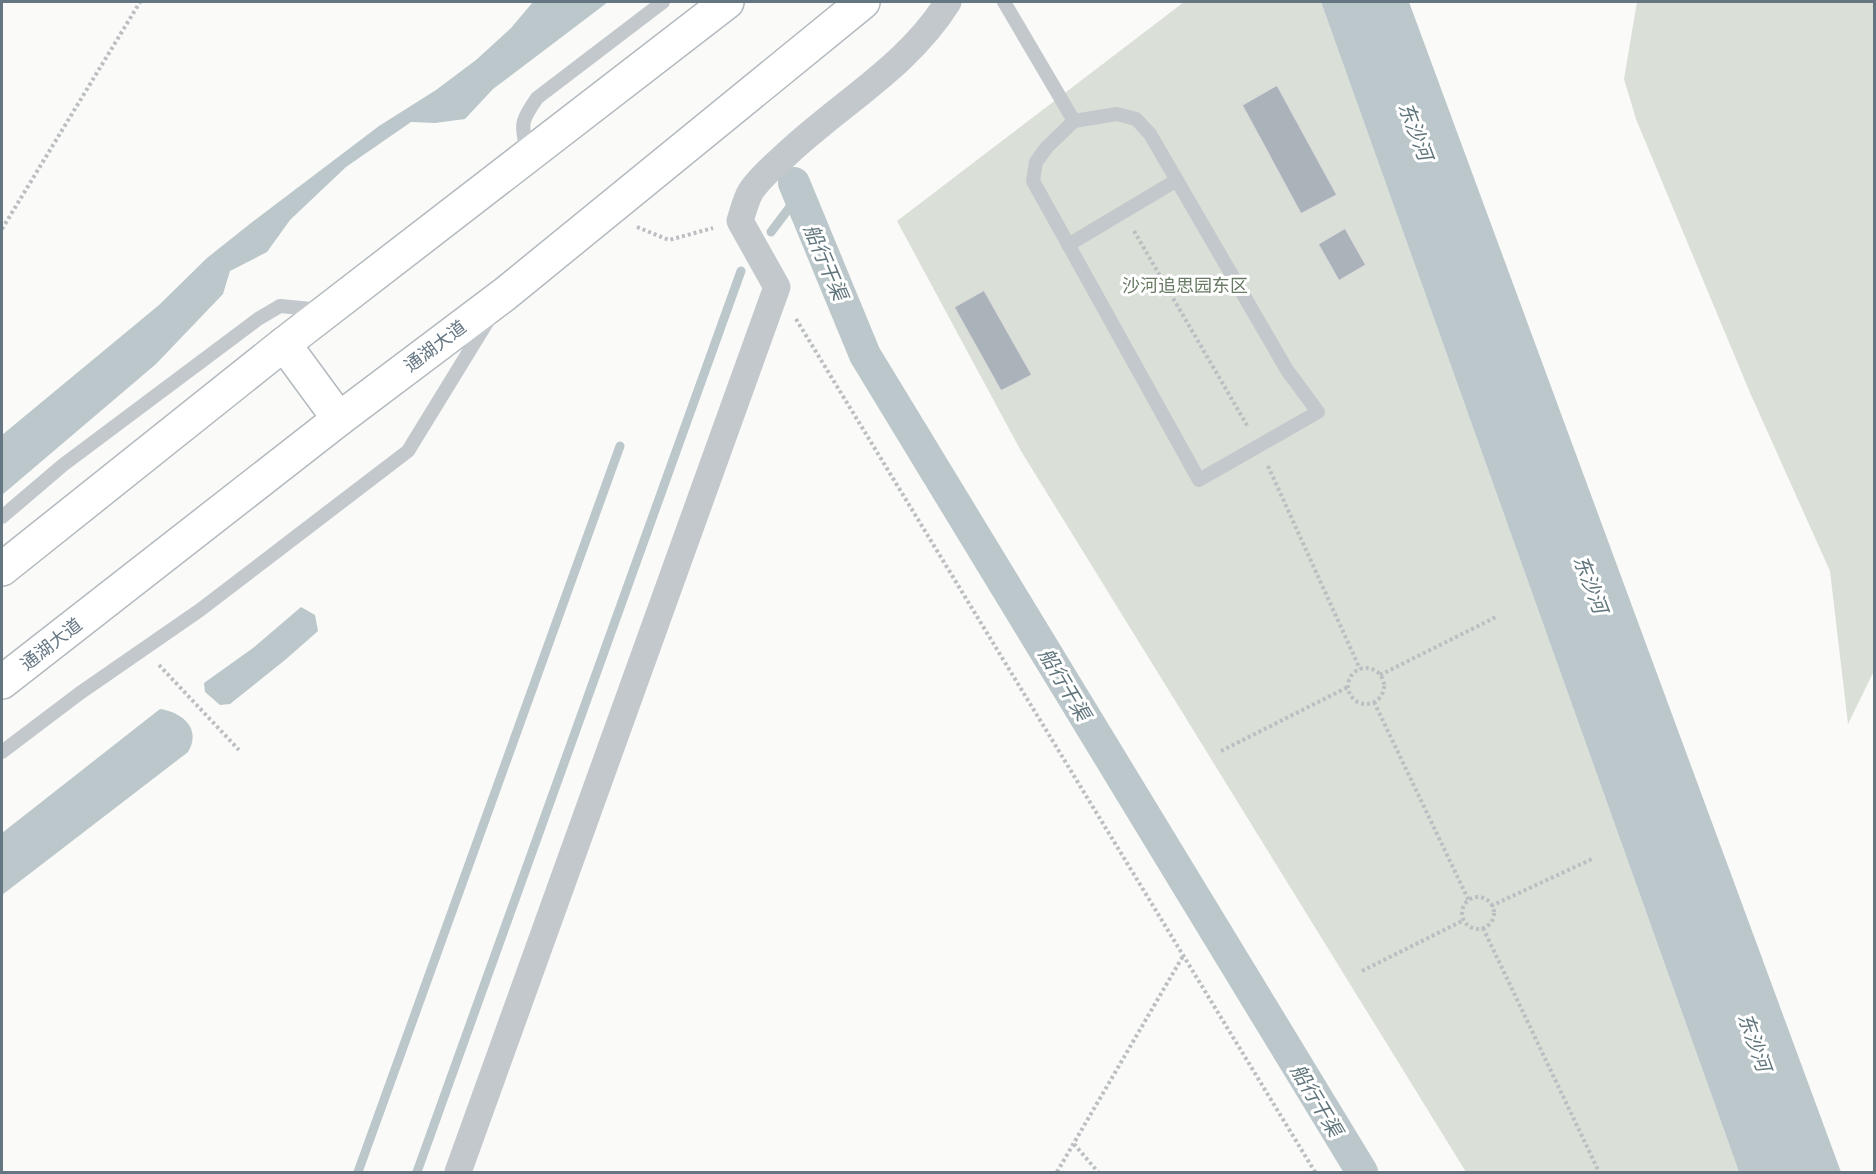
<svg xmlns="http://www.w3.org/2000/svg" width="1876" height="1174" font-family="'Titillium Web','Noto Sans SC',sans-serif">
<rect width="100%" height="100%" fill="#fafaf8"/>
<g fill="#dadfd7">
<polygon points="1184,2 1321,2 1739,1172 1466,1172 1021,451 897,221"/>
<polygon points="1637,2 1874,2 1874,671 1848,724 1830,571 1751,395 1636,119 1624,79"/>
</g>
<g fill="#bbc7cb">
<polygon points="533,2 608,2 493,89 465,119 435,123 411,122 346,167 290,220 267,252 230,271 223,294 156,364 2,495 2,435 159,305 207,258 251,223 379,126 436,90 476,60 511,28"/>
<polygon points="1321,2 1409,2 1841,1172 1739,1172"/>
<polygon points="301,607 315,615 318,631 285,660 230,704 220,705 205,692 204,683 253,648"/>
<path d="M 160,709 C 182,712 202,729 188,752 L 2,895 L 2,833 Z"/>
</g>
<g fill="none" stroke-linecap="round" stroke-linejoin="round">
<g stroke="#bbc7cb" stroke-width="9">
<polyline points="771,232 799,195"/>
<polyline points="358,1172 620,446"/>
<polyline points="417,1172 741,271"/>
</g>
<polyline stroke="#bbc7cb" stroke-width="32" points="794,183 865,355 1362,1172"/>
</g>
<g fill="#aab3b9" stroke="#dcdcda" stroke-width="1.5">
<polygon points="1277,85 1337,195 1301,214 1242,105"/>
<polygon points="1345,228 1366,265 1339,281 1318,244"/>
<polygon points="984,290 1032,375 1001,391 954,307"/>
</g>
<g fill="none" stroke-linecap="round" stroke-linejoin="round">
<g stroke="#b3babf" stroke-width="36">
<g id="secondary">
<polyline points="284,344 339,419"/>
<polyline points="2,569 284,344 727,2"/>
<polyline points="2,682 339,419 505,294 863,2"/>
</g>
</g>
<g stroke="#bbbfc2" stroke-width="4" stroke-dasharray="3 3" stroke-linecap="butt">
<polyline points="637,227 669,240 713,228"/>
<polyline points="2,229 140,2"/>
<polyline points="1134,231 1248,427"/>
<polyline points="796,319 1315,1172"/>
<polyline points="1268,466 1360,669"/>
<polyline points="159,665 239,750"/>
<circle cx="1366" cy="686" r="18"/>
<polyline points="1380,675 1496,617"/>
<polyline points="1374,702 1469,901"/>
<polyline points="1221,751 1348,687"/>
<circle cx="1478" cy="913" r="16"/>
<polyline points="1491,906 1592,859"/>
<polyline points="1483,928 1599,1172"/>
<polyline points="1362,971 1464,920"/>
<polyline points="1074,1144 1098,1172"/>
<polyline points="1057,1172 1183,956"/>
</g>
<g stroke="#c3c8cc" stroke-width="14">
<polyline points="1004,2 1074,121 1117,114 1136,119 1150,134 1287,370 1318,412 1199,480 1033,181 1036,162 1047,147 1074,121"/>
<path d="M 527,154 C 522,123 519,124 537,98 L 663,2"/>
<polyline points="1068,245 1177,180"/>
<polyline points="2,517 63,465 258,319 280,306 322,310"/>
<polyline points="2,752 80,693 200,610 408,451 489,319"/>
</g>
<path stroke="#c3c8cc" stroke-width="27" d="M 458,1172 L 777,287 L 740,221 C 743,211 746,199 751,191 C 761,176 776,164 789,152 C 843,102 909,65 948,2"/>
<use href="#secondary" stroke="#fff" stroke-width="33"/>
</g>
<g text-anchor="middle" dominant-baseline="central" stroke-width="6" stroke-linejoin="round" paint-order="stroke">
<g font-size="18" fill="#687a64" stroke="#fff">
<text x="1185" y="285">沙河追思园东区</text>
</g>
<g font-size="18" fill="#657683" stroke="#fff">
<text transform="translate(435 346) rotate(-37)">通湖大道</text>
<text transform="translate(51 644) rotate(-38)">通湖大道</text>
</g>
<g font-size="20" font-style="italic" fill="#60757c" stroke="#fff">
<text transform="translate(1416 131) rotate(69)">东沙河</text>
<text transform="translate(826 262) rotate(67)">船行干渠</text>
<text transform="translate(1591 584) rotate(69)">东沙河</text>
<text transform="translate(1065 684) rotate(59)">船行干渠</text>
<text transform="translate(1755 1042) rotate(70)">东沙河</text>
<text transform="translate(1317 1100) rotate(59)">船行干渠</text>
</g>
</g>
<rect width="1876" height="1174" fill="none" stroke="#657683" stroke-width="6"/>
</svg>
